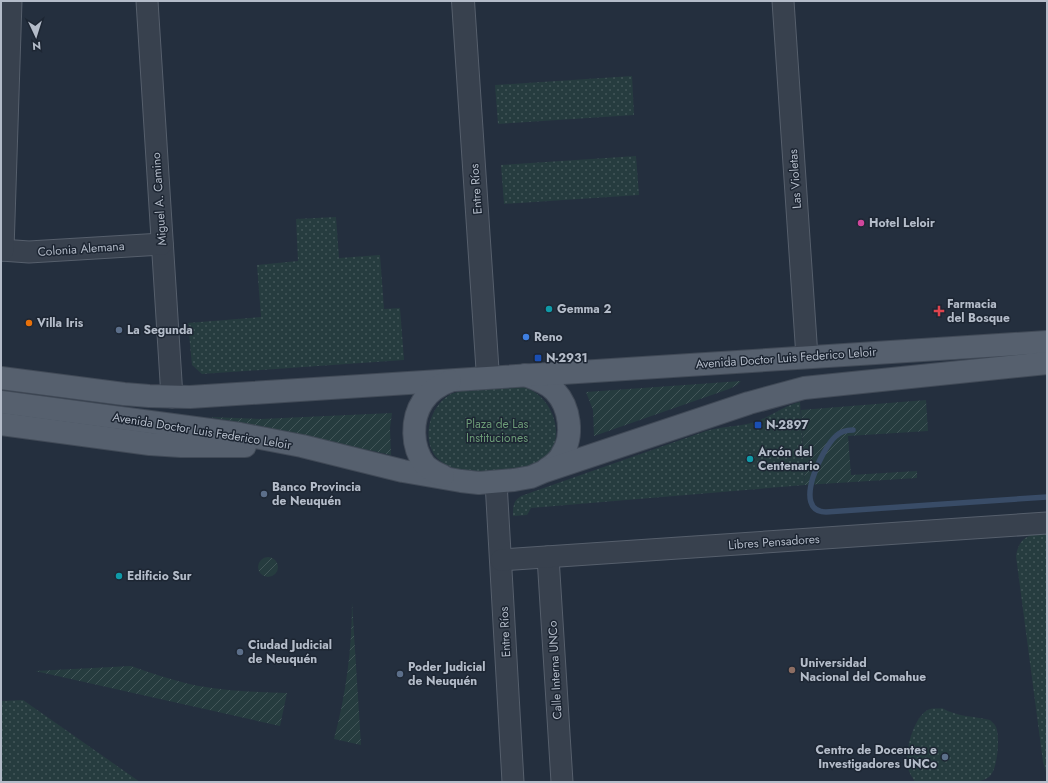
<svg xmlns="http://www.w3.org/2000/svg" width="1048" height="783" font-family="Jost,sans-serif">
<defs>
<pattern id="grass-dots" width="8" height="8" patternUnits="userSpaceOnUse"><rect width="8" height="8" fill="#263c3f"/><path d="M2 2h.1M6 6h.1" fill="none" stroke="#435659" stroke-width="1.8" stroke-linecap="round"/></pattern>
<pattern id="garden-furrows" width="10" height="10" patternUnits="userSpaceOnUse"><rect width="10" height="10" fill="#263c3f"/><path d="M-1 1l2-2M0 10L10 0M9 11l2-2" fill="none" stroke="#435659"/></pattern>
</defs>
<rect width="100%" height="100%" fill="#242f3e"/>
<g fill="url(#grass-dots)">
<polygon points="632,76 634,115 498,124 495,85"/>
<polygon points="636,156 639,195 504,204 501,165"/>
<polygon points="336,217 339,258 380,255 384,309 400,308 404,360 202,374 192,365 188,323 261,317 257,265 298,261 296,219"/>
<path d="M 524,387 C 556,397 570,446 538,464 C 534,466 496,474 490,474 C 482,474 474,472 466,471 C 455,469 444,466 436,457 C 421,438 430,405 451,394 C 464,388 508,387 524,387 Z"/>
<path d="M 800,402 L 805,485 L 531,508 L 527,515 L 513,516 C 513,507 513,501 521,496 L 706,431 C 722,426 739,427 755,422 C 770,417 785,405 800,402 Z"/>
<path d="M 1047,532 L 1047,776 L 1043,762 L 1016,556 C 1019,537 1029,534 1047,532 Z"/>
<polygon points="23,700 140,782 1,782 1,701"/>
<path d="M 942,708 C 957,717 974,716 990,720 C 992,722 995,724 996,727 C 1000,736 998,768 990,776 C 986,780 979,781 973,782 L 915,782 C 913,778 909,773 908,768 C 904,753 914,714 930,709 C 933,708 939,709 942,708 Z"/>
</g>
<g fill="url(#garden-furrows)">
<polygon points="741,381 737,385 729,389 594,436 593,410 586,392"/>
<polygon points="926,400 928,431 848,436 851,475 917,471 917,478 805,485 801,410"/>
<polygon points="392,413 390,428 391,455 260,426 209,417 261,419"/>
<circle cx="268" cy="567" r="10"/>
<path d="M 352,602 L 361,745 L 334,739 C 346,694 352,649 352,602 Z"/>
<path d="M 131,666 C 150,673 169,679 189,684 C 221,691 255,692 287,693 L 280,726 L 35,671 Z"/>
</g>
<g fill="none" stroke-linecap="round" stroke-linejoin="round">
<path stroke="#394c67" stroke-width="5.5" d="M 853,430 C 847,430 841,431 836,436 C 822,448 791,512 826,512 L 1047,497"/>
<g stroke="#565f6c" stroke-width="23">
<g id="minor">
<polyline points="147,1 172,397"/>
<polyline points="783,1 807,357"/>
<polyline points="1,250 29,252 162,244"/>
<polyline points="3,250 11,1"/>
<polyline points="496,482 513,782"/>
<polyline points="548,557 562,782"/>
<polyline points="501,560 1047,523"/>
</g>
</g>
<g stroke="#565f6c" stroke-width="24">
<polyline id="tertiary" points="463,1 488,377"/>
</g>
<g stroke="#414a57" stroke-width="24">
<g id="primary">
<path d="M 525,375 C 536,379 548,383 555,391 C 570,407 574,436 562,454 C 559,461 553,465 547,469"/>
<polyline points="1,378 124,394 149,396 190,397 1047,342"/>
<polyline points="1,402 240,434 302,446 403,471 461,481 479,483 514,480 531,477 545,471 749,403 804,388 1047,363"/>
<polyline points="1,424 150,444 181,446 245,446"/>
<path d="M 443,476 C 436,473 430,470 425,465 C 411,447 411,419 423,401 C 430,391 439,385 450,381"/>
</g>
</g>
<use href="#minor" stroke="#38414e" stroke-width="21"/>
<use href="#tertiary" stroke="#38414e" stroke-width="22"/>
<use href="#primary" stroke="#56606e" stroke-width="22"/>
</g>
<circle fill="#d1479c" stroke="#1d2633" stroke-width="1.5" cx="861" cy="223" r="4"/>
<g fill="#0f9aa8" stroke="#1d2633" stroke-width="1.5">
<circle cx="549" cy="309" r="4"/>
<circle cx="750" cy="459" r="4"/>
<circle cx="119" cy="576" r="4"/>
</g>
<path fill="#e0444e" stroke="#1d2633" stroke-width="1.5" d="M937 305h4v4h4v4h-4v4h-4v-4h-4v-4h4z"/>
<circle fill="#e8710a" stroke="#1d2633" stroke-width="1.5" cx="29" cy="323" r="4"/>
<g fill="#5c6f8a" stroke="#1d2633" stroke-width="1.5">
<circle cx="119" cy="330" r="4"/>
<circle cx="264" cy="494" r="4"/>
<circle cx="240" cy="652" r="4"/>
<circle cx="400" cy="674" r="4"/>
<circle cx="945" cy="757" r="4"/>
</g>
<circle fill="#3f7fe0" stroke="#1d2633" stroke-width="1.5" cx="526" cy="337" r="4"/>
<g fill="#1a4fb4" stroke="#1d2633" stroke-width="1.5">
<rect x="534" y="354" width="8" height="8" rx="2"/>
<rect x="754" y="421" width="8" height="8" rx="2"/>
</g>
<circle fill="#8d6e63" stroke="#1d2633" stroke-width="1.5" cx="792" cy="670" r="4"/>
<g text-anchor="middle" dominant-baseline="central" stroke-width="3" stroke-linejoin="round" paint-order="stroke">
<g font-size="12" fill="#b4bcc9" stroke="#1d2633">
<text transform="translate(795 179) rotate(-94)">Las Violetas</text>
<text transform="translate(476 189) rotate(-94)">Entre Ríos</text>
<text transform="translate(159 199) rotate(-94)">Miguel A. Camino</text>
<text transform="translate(81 249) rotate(-4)">Colonia Alemana</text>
<text transform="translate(786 358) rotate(-4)">Avenida Doctor Luis Federico Leloir</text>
<text transform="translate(202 431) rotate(9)">Avenida Doctor Luis Federico Leloir</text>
<text transform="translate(774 542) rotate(-4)">Libres Pensadores</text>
<text transform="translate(505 632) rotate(-93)">Entre Ríos</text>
<text transform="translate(555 670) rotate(-93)">Calle Interna UNCo</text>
</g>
<g font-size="12" font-weight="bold" fill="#b4bcc9" stroke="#1d2633" text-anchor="start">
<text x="869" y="223">Hotel Leloir</text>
<text x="947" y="304">Farmacia<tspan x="947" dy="14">del Bosque</tspan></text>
<text x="557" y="309">Gemma 2</text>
<text x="37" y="323">Villa Iris</text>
<text x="127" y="330">La Segunda</text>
<text x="534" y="337">Reno</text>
<text x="546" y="358">N-2931</text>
<text x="766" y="425">N-2897</text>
<text x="758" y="452">Arcón del<tspan x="758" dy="14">Centenario</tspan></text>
<text x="272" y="487">Banco Provincia<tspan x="272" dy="14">de Neuquén</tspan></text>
<text x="127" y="576">Edificio Sur</text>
<text x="248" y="645">Ciudad Judicial<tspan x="248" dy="14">de Neuquén</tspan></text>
<text x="800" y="663">Universidad<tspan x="800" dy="14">Nacional del Comahue</tspan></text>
<text x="408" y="667">Poder Judicial<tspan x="408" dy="14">de Neuquén</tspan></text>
<text x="937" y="750" text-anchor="end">Centro de Docentes e<tspan x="937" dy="14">Investigadores UNCo</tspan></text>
</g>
<g font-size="12" fill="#6b9a76" stroke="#1d2633">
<text x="497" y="424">Plaza de Las<tspan x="497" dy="14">Instituciones</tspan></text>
</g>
</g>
<rect width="1048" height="783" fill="none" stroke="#b4bcc9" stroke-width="4"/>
<g transform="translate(36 36) rotate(176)" stroke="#1d2633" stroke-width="3" paint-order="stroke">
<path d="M0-3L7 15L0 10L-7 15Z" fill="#b4bcc9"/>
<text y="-6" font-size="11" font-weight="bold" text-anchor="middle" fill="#b4bcc9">N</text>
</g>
</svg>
